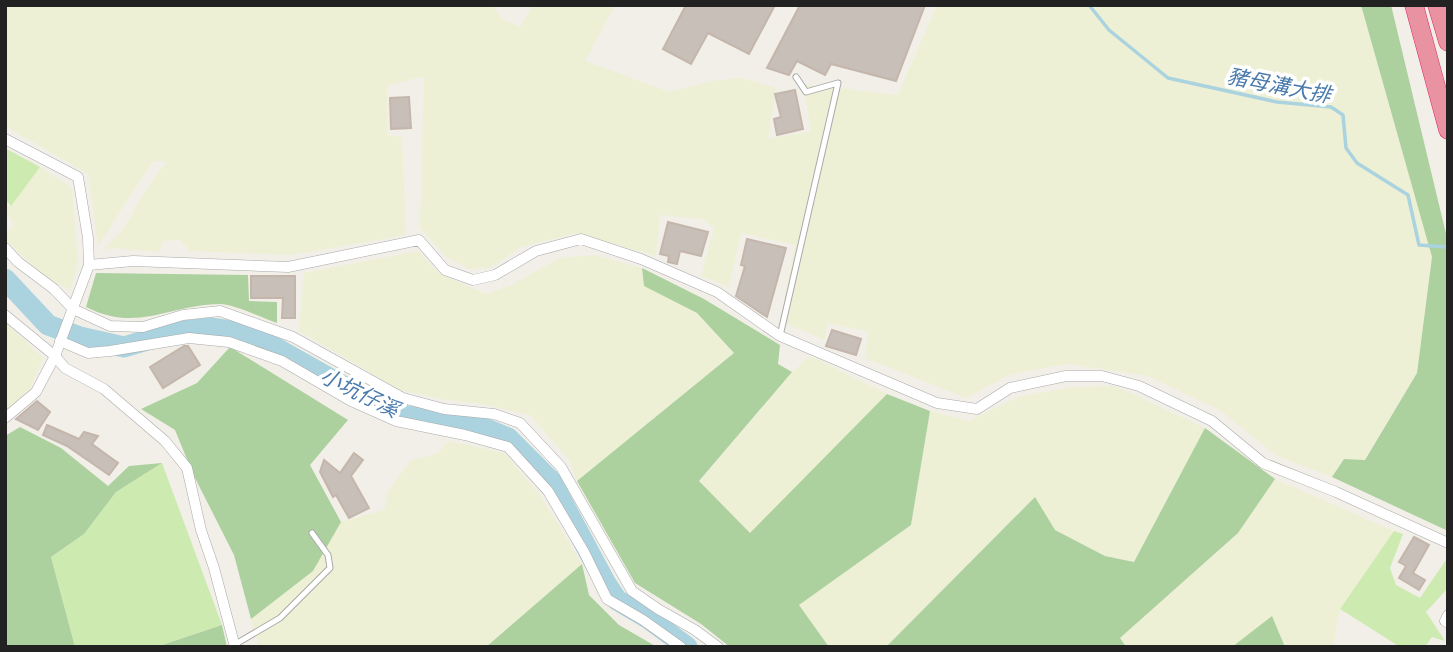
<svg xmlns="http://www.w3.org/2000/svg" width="1453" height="652" font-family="'Asap Condensed','Noto Sans TC',sans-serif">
<rect width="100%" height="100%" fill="#f2efe9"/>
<g fill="#eef0d5">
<polygon points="5,5 493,5 501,18 520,27 532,5 615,5 585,61 670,92 711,81 742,78 776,88 768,139 811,131 803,84 898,95 937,5 1361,5 1432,257 1417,373 1364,460 1344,459 1332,477 1277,456 1221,411 1148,376 1069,364 1011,374 966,398 865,358 868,331 827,323 825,340 780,321 795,245 741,233 729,287 701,276 714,228 702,219 660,215 656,256 576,233 521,247 490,268 469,269 447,257 420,228 424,76 387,86 387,135 402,137 406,235 291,255 189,251 181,240 162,241 160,252 113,248 103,250 123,230 143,194 167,161 153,161 98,246 88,174 5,126"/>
<polygon points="40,167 72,188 78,262 70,290 47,278 5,240 5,232 14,226 6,210"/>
<polygon points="418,251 438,273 486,294 511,285 560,258 594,255 642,268 644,286 697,313 734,353 577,481 569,460 530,415 482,404 445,400 400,390 299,331 304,273"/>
<polygon points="5,322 43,358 30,389 5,411"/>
<polygon points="810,356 887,394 750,534 699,482 792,372"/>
<polygon points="1115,386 1205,428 1134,562 1105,556 1055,530 1035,497 886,647 829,647 799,605 911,525 930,411 969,421 1018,397 1072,387"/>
<polygon points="448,441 504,453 541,496 582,564 486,647 259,647 251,619 313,571 341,522 384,510 388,492 410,461 438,453"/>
<polygon points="1275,479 1394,531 1340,609 1333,647 1285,647 1272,616 1232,647 1126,647 1120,638 1238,533"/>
</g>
<g fill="#cdebb0">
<polygon points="5,148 40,167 11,206 5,199"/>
<polygon points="162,463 222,625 156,647 75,647 51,557 84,534 116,492"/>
<polygon points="1394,531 1403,534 1390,568 1396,585 1420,598 1448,557 1447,589 1426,612 1445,641 1432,637 1425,647 1400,647 1340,609"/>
</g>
<g fill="#add19e">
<polygon points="1361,5 1391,5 1448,242 1448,531 1332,477 1344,459 1365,460 1417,373 1432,257"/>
<polygon points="642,268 704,299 780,345 778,364 792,372 699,481 750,533 887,394 930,411 911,525 799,605 829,647 730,647 701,624 635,583 577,481 734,353 697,313 644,286"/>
<path d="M 96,273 L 248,275 L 249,301 L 277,302 L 277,323 C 262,318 234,304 220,304 C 168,305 137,333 86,307 Z"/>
<polygon points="230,347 348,420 310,465 341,522 313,571 251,619 234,555 193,474 175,430 141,409 197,383"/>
<polygon points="20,427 61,448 108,486 129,466 162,463 116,492 84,534 51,557 75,647 5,647 5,436"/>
<polygon points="1205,428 1275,479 1238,533 1120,638 1126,647 886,647 1035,497 1055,530 1105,556 1134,562"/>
<polygon points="582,564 589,595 619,625 657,647 486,647"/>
<polygon points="1272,616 1285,647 1232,647"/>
<polygon points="222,625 227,647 156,647"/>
</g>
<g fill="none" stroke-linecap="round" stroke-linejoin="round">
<polyline stroke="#aad3df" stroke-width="3.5" points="1089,5 1109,30 1168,78 1277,102 1331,107 1343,115 1346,148 1357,163 1408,195 1419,245 1448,247"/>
<polyline stroke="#aad3df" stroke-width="21" points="5,279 48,325 80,337 124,347 174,332 211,328 251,334 359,395 406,416 479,426 508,438 551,481 605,582 617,600 649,619 687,647"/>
</g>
<g fill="#c7bfb8" stroke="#c4b6ab" stroke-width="2">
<polygon points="686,5 775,5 749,54 708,33 691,64 663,49"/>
<polygon points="800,5 925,5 896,81 831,64 825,75 797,61 789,75 767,68"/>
<polygon points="795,90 803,129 777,135 774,119 781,117 775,94"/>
<polygon points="409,97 411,128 391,129 390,98"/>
<polygon points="668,222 708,232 701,256 680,251 677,264 668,262 669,256 660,254"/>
<polygon points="747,239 786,248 767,317 736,296 745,266 741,265"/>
<polygon points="251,276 295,276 295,318 282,318 283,298 251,298"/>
<polygon points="832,330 861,339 856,355 826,346"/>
<polygon points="184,346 188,346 200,365 163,388 150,367"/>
<polygon points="37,401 50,412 38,430 16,419"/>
<polygon points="47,425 79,439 84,432 98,436 92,444 118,463 109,475 67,446 43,435"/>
<polygon points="354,453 363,460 351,476 369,508 349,518 336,495 333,497 320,472 324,460 340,473"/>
<polygon points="1414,537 1429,545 1413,573 1425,580 1419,590 1399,578 1406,566 1399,562"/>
</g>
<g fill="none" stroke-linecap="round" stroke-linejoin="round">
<g stroke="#a9a9a9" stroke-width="7">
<g id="lane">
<polyline points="780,336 838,83 806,92 796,77"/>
<polyline points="234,645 280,618 330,568 328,555 312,533"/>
</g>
</g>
<g stroke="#a9a9a9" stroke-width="11">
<g id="street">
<polyline points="5,139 78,177 88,238 89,265 55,356 36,392 5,418"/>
<polyline points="5,248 18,262 54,289 73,309 110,326 143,327 183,315 220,311 293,337 403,398 444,409 494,414 520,423 561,467 632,591 658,609 695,630 718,647"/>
<polyline points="89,265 133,261 288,267 419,240 445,270 473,280 495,275 536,251 581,239 641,259 717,292 780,336 937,403 977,409 1010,388 1066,376 1102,376 1139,386 1212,421 1263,463 1336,492 1448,543"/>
<polyline points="5,315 55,356 65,368 104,389 165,441 187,468 201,530 214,568 235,647"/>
<polyline points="60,341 88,353 110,351 189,338 229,342 282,361 351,401 396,421 465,435 508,447 548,491 584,552 607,599 643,620 681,647"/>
<polyline points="1448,615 1445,621 1448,623"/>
</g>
</g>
<g stroke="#dc2a67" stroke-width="19">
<g id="highway">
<polyline points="1414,5 1448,130"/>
<polyline points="1437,5 1448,42"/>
</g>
</g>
<use href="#lane" stroke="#fff" stroke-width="5"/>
<use href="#street" stroke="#fff" stroke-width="10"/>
<use href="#highway" stroke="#e892a2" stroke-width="18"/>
</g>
<g text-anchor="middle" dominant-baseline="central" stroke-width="7" stroke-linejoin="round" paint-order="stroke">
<g font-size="21" font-style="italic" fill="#4a7aab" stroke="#fff">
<text transform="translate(1279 85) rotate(11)">豬母溝大排</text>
<text transform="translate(360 392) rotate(26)">小坑仔溪</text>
</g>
</g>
<rect width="1453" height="652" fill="none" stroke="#222222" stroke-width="14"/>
</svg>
